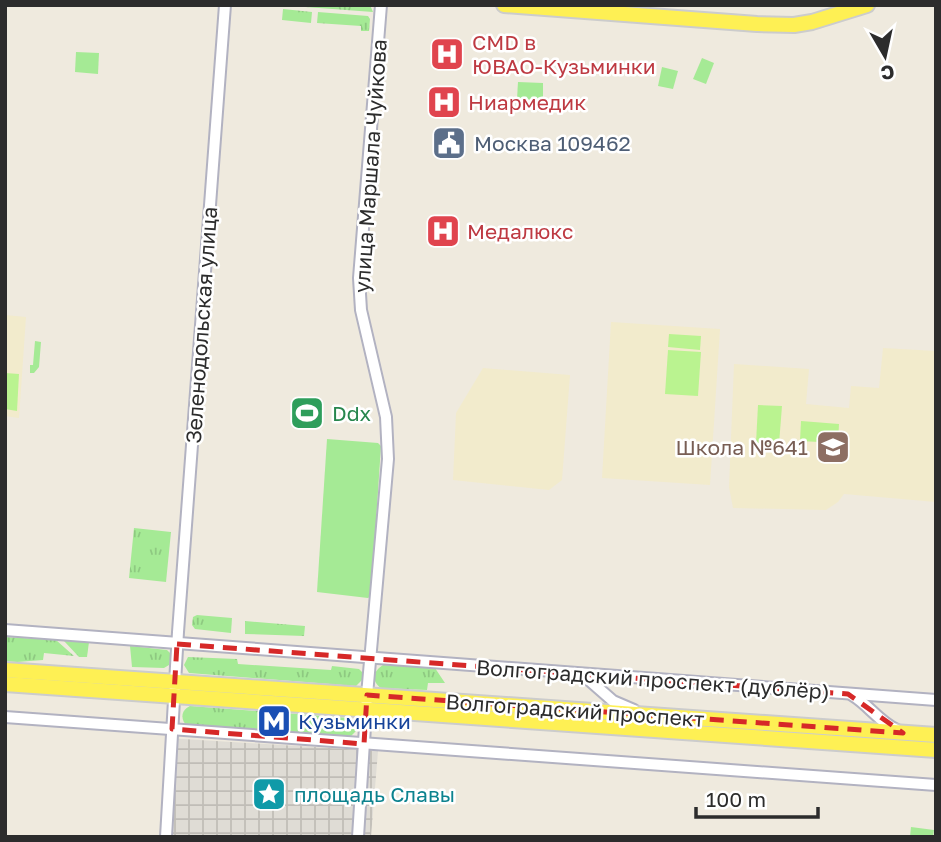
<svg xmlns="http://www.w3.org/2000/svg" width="941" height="842" font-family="'Golos Text',sans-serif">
<defs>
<pattern id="grass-tufts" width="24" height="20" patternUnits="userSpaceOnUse" patternTransform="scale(1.75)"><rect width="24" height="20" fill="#a5ea95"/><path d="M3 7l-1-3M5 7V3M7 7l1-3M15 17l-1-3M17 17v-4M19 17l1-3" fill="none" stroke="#8ec981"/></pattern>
<pattern id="plaza-grid" width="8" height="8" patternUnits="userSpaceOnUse" patternTransform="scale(1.75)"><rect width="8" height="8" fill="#dfdcd5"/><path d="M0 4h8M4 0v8" fill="none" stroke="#c0bdb7"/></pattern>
</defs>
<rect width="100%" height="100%" fill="#efeade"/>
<g fill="#f2ebcc">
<polygon points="5,315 26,317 19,418 5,416"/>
<polygon points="611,322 720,329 710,485 602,478"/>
<polygon points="883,348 936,351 936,502 844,494 838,502 826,510 733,508 729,487 734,364 809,369 806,404 849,408 851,386 879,388"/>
<polygon points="483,368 570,375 562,480 549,490 453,480 456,413"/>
</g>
<g fill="url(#grass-tufts)">
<polygon points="278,5 370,5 373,12"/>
<polygon points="283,9 312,12 311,23 282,20"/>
<polygon points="318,12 368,16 370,19 369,31 361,31 361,26 317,23"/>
<polygon points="134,528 171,532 166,582 129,578"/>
<polygon points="197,615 232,618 231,633 195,629 192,625 193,617"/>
<polygon points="245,621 305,626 304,636 245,634"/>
<polygon points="5,637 56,640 74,656 44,653 43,660 17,662 5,661"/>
<polygon points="64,641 89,642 87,657 79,657"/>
<polygon points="130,646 167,650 171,654 169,665 164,668 132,667"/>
<polygon points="188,657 237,659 238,664 331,670 332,666 359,669 363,673 364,678 356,686 189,673 184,665"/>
<path d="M 383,665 L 435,668 L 445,683 L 428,683 L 427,690 L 381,688 C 371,681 373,671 383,665 Z"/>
<path d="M 190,706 L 350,718 L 356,725 L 356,731 L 349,738 L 187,726 C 180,719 181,710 190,706 Z"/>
</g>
<g fill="#a5ea95">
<polygon points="76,52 99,53 98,74 75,72"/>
<polygon points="702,58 714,63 706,84 693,79"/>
<polygon points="662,67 678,71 673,89 658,86"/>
<polygon points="518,82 543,83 543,100 517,99"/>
<polygon points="35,341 41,342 39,367 34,373 30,373 30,365 33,365"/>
<polygon points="327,439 378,443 381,446 371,596 368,598 317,592"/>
<polygon points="911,827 934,830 933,837 910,837"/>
</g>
<g fill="#baf390">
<polygon points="669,334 701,336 700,350 668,347"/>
<polygon points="668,350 701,352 698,396 665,394"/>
<polygon points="5,373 19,374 17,411 5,409"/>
<polygon points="758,405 782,406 779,444 756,443"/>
<polygon points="801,421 839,424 838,443 800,441"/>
</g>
<polygon fill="url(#plaza-grid)" points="167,738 378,751 371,837 160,837"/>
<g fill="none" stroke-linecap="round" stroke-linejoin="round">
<g stroke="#b2b2c1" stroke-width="14">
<g id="minor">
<polyline points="5,630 936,700"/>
<polyline points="577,674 589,680 613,701 634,710"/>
<path d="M 852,695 C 869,705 879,722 897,730"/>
<polyline points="5,717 936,785"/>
<polyline points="166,837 178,632 225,5"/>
<polyline points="358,837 367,695 388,459 386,417 361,310 359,278 381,5"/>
</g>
</g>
<g stroke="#ccc" stroke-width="18">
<g id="major">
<polyline points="504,5 757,24 794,25 812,22 867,5"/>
<polyline points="5,670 936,735"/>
<polyline points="5,684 936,750"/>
</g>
</g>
<use href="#minor" stroke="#fff" stroke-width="10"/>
<use href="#major" stroke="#fef054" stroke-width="14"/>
</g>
<path fill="none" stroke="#d62828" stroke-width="5" stroke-dasharray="14 9" stroke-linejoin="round" d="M 177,644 L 848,694 L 903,733 L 367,695 L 364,744 L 172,729 Z"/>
<defs>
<g id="hospital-square" transform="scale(1.75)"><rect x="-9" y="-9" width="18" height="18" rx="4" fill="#e0444e" stroke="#fff"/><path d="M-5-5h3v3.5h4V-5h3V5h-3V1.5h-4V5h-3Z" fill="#fff"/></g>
<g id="civic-square" transform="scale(1.75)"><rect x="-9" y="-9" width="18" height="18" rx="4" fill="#5c6f8a" stroke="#fff"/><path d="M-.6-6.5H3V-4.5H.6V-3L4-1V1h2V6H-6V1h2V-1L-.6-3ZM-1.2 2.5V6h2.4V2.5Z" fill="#fff"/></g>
<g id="stadium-square" transform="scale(1.75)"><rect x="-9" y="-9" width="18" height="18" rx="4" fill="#2e9e5b" stroke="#fff"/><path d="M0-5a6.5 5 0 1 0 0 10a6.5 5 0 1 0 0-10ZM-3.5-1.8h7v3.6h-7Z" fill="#fff"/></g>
<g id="school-square" transform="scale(1.75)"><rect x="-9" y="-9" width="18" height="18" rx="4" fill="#8d6e63" stroke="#fff"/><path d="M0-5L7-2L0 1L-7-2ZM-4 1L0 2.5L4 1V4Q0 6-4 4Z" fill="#fff"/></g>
<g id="metro-square" transform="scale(1.75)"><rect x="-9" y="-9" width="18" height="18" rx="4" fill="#1a4fb4" stroke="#fff"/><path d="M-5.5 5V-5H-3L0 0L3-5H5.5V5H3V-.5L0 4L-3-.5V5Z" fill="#fff"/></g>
<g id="sight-square" transform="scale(1.75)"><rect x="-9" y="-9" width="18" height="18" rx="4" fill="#0f9aa8" stroke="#fff"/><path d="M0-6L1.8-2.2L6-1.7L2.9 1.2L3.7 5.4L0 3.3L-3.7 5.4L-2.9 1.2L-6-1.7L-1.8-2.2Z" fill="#fff"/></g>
</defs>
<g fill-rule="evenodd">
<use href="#hospital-square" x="447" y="54"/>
<use href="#hospital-square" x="444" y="102"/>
<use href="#civic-square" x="449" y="143"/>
<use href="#hospital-square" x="443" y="231"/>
<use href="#stadium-square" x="307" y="413"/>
<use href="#school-square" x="833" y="447"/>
<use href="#metro-square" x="274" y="721"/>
<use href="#sight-square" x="269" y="794"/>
</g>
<g text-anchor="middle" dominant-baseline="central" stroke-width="5" stroke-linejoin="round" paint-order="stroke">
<g font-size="21" fill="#be3a42" stroke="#fff" text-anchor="start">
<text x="472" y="42">CMD в<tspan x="472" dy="24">ЮВАО-Кузьминки</tspan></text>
<text x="468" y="102">Ниармедик</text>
<text x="467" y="231">Медалюкс</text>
</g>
<g font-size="21" fill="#4e5e75" stroke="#fff" text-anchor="start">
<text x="474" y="143">Москва 109462</text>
</g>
<g font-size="21" fill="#2c2c2c" stroke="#fff">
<text transform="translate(370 166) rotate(-86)">улица Маршала Чуйкова</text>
<text transform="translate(201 325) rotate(-86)">Зеленодольская улица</text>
<text transform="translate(653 679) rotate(4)">Волгоградский проспект (дублёр)</text>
<text transform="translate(575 710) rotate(4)">Волгоградский проспект</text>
</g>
<g font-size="21" fill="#27864d" stroke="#fff" text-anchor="start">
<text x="332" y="413">Ddx</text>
</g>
<g font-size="21" fill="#785e54" stroke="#fff" text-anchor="end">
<text x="808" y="447">Школа №641</text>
</g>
<g font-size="21" fill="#164399" stroke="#fff" text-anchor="start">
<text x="298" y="721">Кузьминки</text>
</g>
<g font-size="21" fill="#0d838f" stroke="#fff" text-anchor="start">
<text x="294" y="794">площадь Славы</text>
</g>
</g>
<rect width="941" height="842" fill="none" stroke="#2c2c2c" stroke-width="14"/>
<g transform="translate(885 56) rotate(171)" stroke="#ffffff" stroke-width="5" paint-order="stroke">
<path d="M0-5L12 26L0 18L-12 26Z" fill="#2c2c2c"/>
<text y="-10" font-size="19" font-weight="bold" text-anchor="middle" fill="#2c2c2c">С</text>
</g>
<path d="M696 807v10h122v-10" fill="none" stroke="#2c2c2c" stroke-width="3.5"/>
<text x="706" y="807" font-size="21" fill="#2c2c2c" stroke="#ffffff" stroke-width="5" paint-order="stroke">100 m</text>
</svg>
